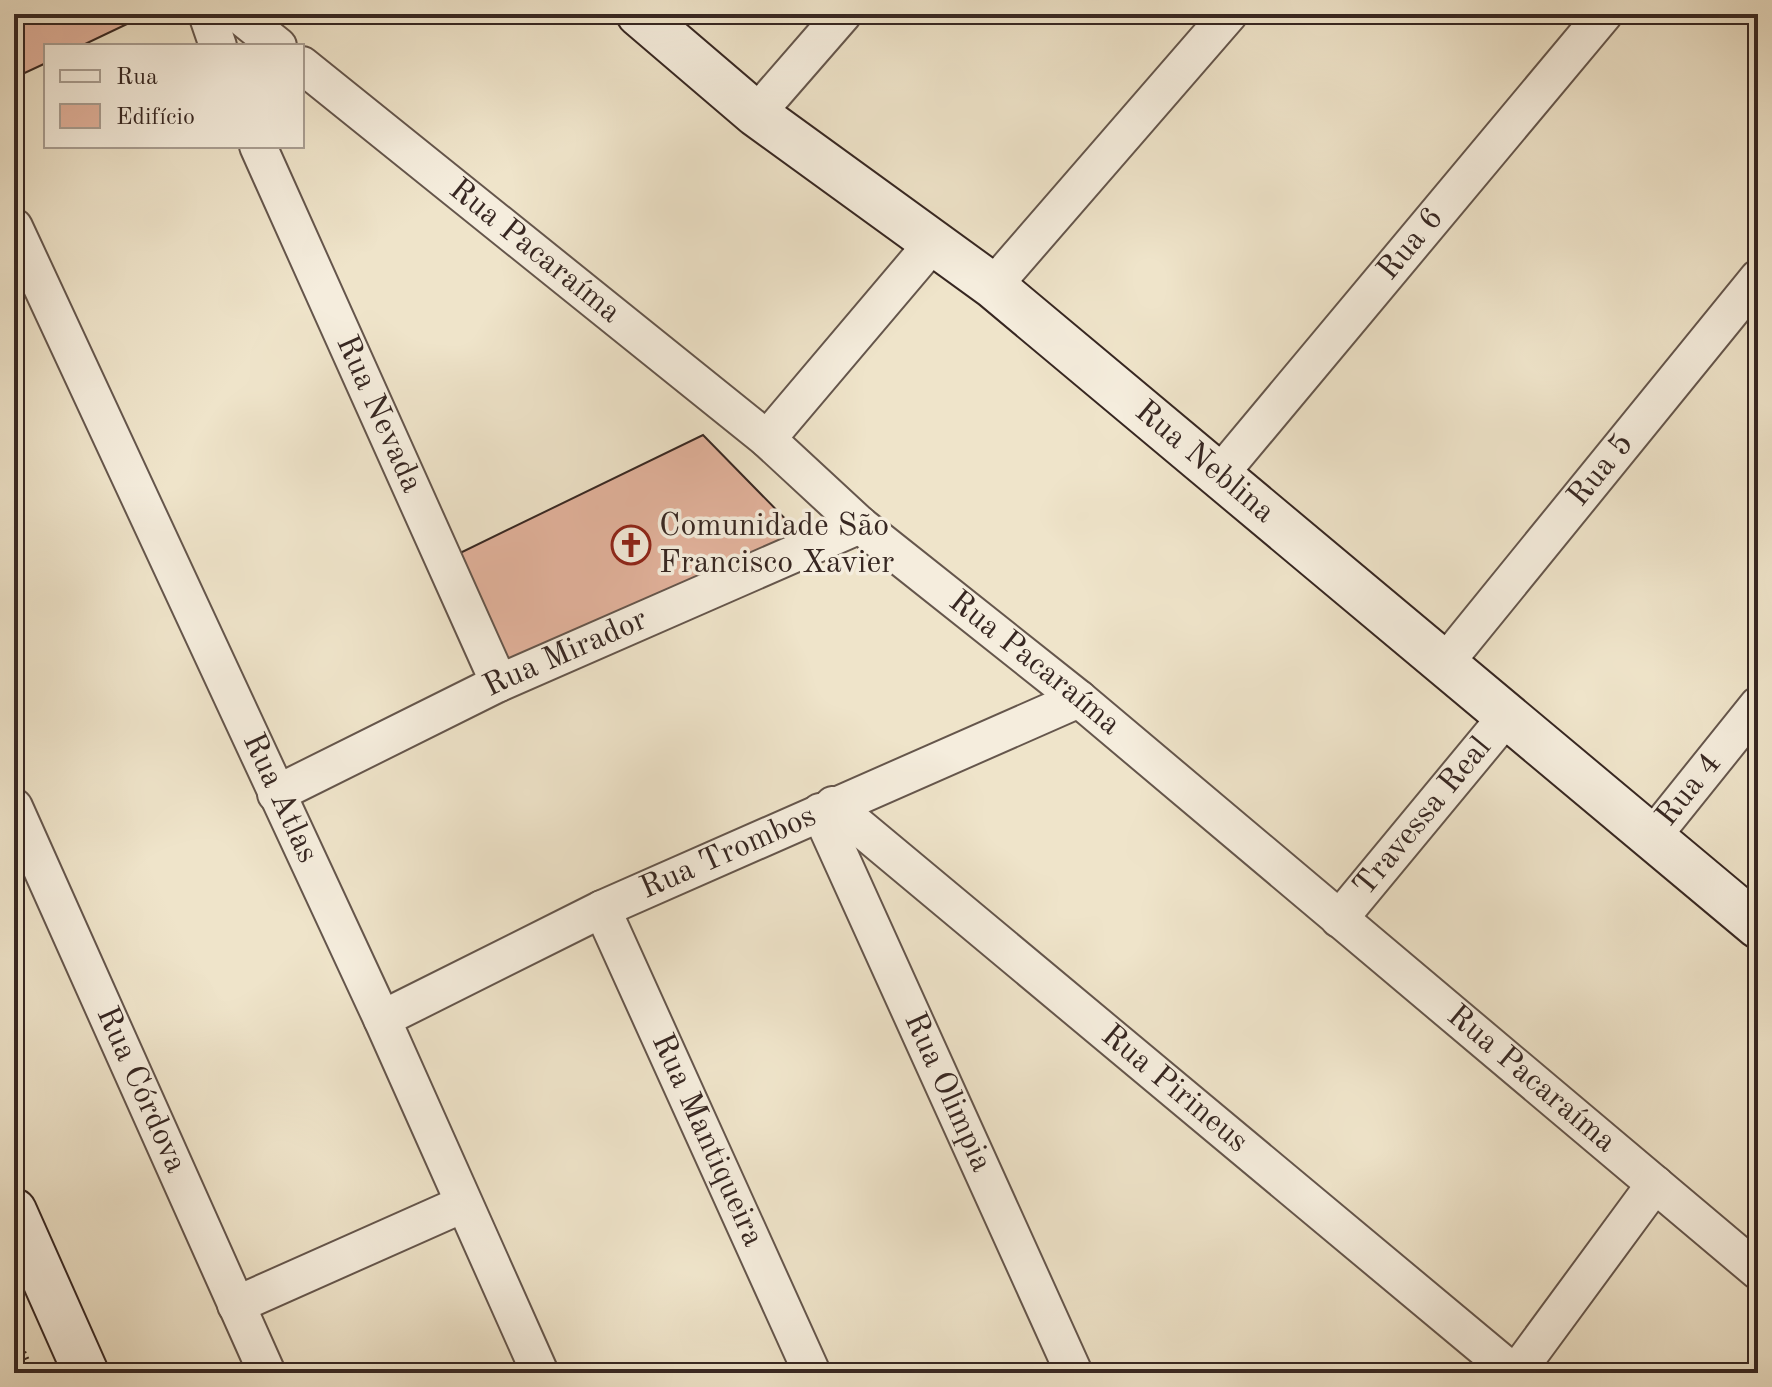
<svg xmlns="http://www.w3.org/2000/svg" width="1772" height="1387" font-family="'Old Standard TT',serif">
<rect width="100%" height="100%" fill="#efe4ca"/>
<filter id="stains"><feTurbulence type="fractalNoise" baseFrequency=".0025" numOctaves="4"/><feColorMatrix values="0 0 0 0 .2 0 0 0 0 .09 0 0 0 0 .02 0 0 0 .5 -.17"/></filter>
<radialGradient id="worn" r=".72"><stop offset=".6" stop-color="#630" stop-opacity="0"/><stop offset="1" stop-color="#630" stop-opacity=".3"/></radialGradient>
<g fill="#e3b39d" stroke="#372722" stroke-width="2">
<polygon points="25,14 148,14 81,46 46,46 46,63 14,78 14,19"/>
<polygon points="703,435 803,537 511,667 460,553"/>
</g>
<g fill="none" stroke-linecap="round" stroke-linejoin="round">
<g stroke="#65564c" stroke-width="40">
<g id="street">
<polyline points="207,14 218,46"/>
<polyline points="238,14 278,46"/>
<path id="s1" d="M 302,65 L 767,439 L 860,525 L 1079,699 L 1758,1271"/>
<polyline points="756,114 843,14"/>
<path id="s2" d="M 258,146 L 499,683"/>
<path id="s3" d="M 14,227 L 382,1019 L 540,1373"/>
<polyline points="993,286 1229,14"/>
<polyline points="767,439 933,243"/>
<path id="s4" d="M 1219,475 L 1604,14"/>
<path id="s5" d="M 1445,663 L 1758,278"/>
<path id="s6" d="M 276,794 L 499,683 L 860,525"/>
<path id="s7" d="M 833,805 L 1514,1373"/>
<path id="s8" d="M 14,807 L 267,1373"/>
<path id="s9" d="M 820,812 L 1074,1373"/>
<path id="s10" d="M 1652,837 L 1758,705"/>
<path id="s11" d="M 602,909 L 812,1373"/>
<path id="s12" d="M 1339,919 L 1507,716"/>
<path id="s13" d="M 382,1019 L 602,909 L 1079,699"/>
<polyline points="236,1305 463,1204"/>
<polyline points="1516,1373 1655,1184"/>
</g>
</g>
<g stroke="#372722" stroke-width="48">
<g id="secondary">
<path id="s14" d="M 639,14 L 756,114 L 993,286 L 1758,926"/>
<polyline points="14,1211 86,1373"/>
</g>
</g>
<polyline stroke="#372722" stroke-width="5" stroke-dasharray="2 4" stroke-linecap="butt" points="14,1330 33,1373"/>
<use href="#street" stroke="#f5eddd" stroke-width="36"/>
<use href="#secondary" stroke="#f5eddd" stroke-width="44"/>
</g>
<defs>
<g id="church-ring" transform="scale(2)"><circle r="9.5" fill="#f5eddd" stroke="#8f2418" stroke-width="1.5"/><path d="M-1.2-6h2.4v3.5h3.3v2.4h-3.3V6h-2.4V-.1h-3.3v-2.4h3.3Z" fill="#8f2418"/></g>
</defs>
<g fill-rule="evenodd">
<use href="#church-ring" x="631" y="545"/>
</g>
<g text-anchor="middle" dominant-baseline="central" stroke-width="7" stroke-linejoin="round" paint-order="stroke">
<g font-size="32" fill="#372722" stroke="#f5eddd">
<text stroke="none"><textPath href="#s4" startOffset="300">Rua 6</textPath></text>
<text stroke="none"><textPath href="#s1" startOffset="298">Rua Pacaraíma</textPath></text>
<text stroke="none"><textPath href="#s2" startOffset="294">Rua Nevada</textPath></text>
<text stroke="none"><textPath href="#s14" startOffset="722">Rua Neblina</textPath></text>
<text stroke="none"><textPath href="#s5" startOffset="248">Rua 5</textPath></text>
<text stroke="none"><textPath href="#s6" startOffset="322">Rua Mirador</textPath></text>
<text stroke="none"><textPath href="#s1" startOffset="946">Rua Pacaraíma</textPath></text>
<text stroke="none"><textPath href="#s10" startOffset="60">Rua 4</textPath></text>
<text stroke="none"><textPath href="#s3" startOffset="630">Rua Atlas</textPath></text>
<text stroke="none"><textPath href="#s12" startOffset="132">Travessa Real</textPath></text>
<text stroke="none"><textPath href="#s13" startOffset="384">Rua Trombos</textPath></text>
<text stroke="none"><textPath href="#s1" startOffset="1594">Rua Pacaraíma</textPath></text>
<text stroke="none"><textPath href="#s7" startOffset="444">Rua Pirineus</textPath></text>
<text stroke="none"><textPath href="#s8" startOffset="310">Rua Córdova</textPath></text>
<text stroke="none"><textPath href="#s9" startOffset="308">Rua Olimpia</textPath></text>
<text stroke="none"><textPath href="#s11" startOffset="254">Rua Mantiqueira</textPath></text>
</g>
<g font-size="32" fill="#372722" stroke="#f5eddd" text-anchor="start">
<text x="659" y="527">Comunidade São<tspan x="659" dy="37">Francisco Xavier</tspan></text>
</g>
</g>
<rect width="1772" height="1387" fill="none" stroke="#efe4ca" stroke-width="48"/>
<rect x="16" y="16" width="1740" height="1355" fill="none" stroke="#372722" stroke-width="4"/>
<rect x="24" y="24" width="1724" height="1339" fill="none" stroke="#372722" stroke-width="2"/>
<rect x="44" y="44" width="260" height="104" fill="#f5eddd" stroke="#a99e92" stroke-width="2"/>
<rect x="60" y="70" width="40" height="12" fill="#f5eddd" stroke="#a99e92" stroke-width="2"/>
<text x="116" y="84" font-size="24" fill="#372722">Rua</text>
<rect x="60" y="104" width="40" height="24" fill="#e3b39d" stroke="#a99e92" stroke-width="2"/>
<text x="116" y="124" font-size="24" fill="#372722">Edifício</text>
<rect width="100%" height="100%" filter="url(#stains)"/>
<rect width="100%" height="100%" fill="url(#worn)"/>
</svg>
